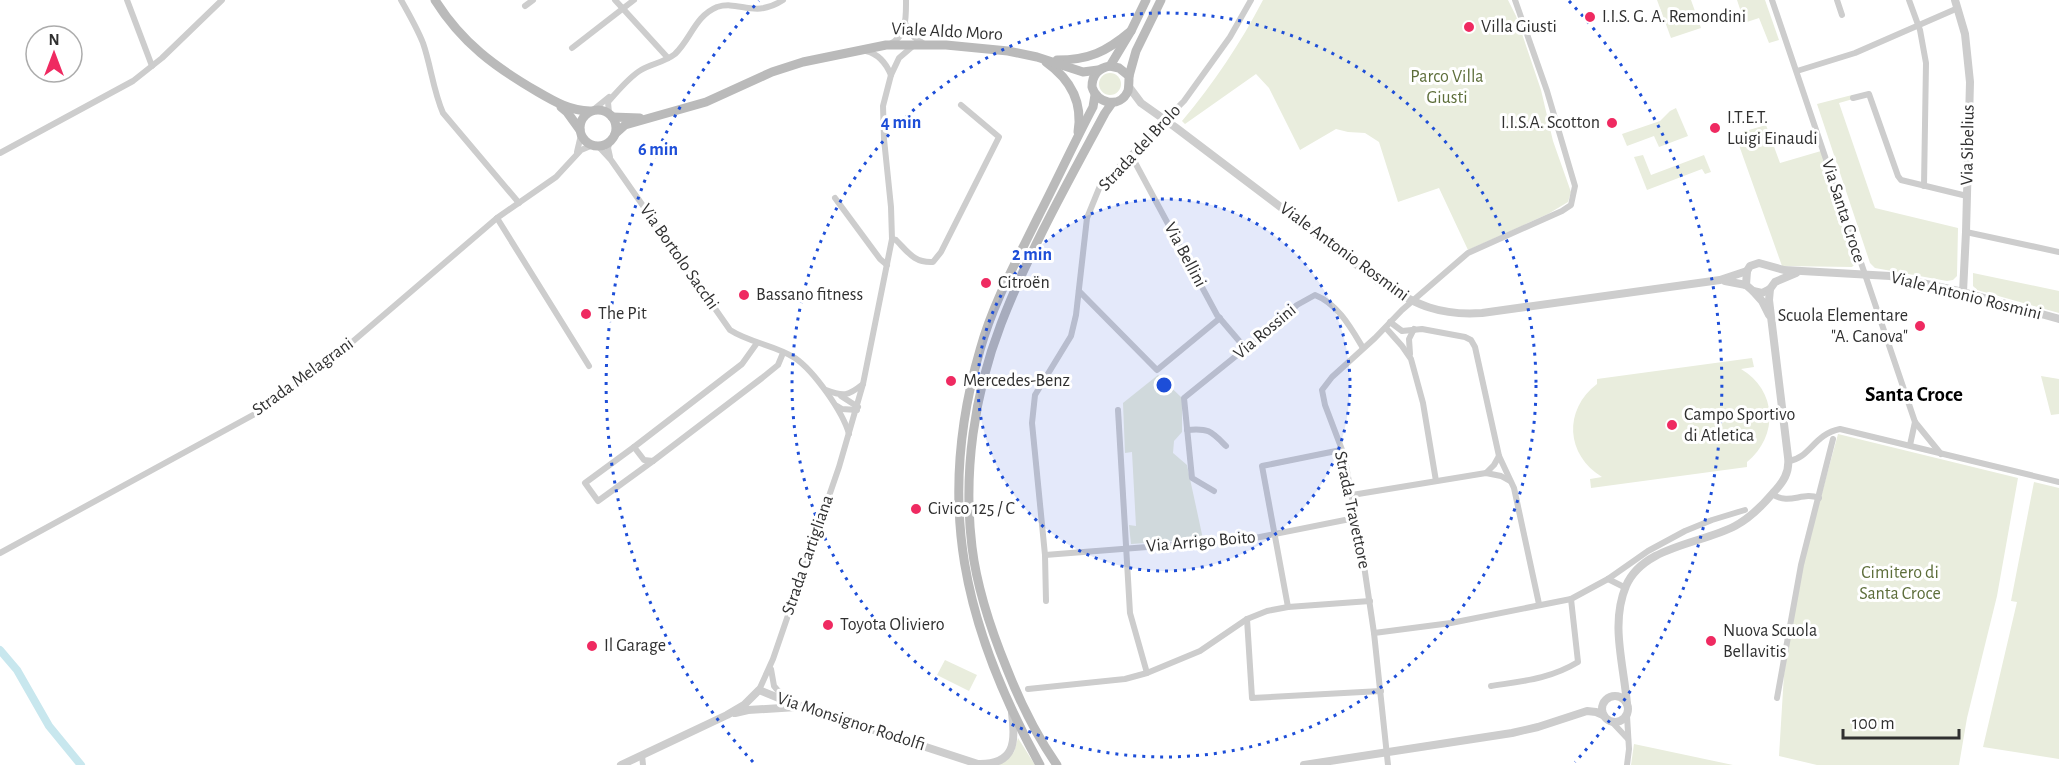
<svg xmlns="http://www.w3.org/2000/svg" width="2059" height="765" font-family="'Alegreya Sans',sans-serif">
<rect width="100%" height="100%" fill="#fff"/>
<g fill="#e9eddd">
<path d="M 1263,0 L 1508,0 L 1516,16 L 1541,90 L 1553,141 L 1571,192 L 1568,202 L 1548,214 L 1468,250 L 1439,188 L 1398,202 L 1379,142 L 1365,133 L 1348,132 L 1336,129 L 1300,150 L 1269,88 L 1256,74 L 1185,124 L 1182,121 C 1214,83 1240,44 1263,0 Z"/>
<polygon points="1657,0 1691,0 1701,28 1671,38"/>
<polygon points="1737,0 1765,0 1779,40 1769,43 1759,18 1747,22 1744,15 1742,15"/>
<circle cx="1110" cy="84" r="11"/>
<polygon points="1852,95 1853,99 1839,103 1875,208 1958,228 1957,276 1953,280 1947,281 1875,268 1870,263 1817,104"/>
<polygon points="1676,108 1688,136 1659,147 1654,136 1627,146 1622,134 1660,121 1670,111"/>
<polygon points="1766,125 1780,163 1821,151 1856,255 1856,263 1852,267 1782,266 1735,134"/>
<polygon points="1643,155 1651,175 1704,155 1711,172 1705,174 1702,169 1647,190 1634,157"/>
<polygon points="1973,273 2059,291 2059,313 1977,290 1973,286"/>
<path d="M 1752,358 L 1754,367 L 1741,369 C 1777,390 1779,436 1747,462 L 1747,467 L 1591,488 L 1590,479 L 1602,477 C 1566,455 1563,410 1597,384 L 1597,379 Z"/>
<polygon points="1158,375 1182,398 1182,432 1174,441 1173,453 1187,465 1203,539 1131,544 1129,525 1136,526 1132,452 1125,453 1123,403"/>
<polygon points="2041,376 2059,379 2059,414 2051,415"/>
<polygon points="1838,434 2018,478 1997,596 1967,718 1959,765 1817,765 1779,756 1784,674 1802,566"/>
<polygon points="2034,482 2059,488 2059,759 1983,747 2017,602 2011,601"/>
<polygon points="945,660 977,675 969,691 937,675"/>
<polygon points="1018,738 1035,765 999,765 1014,752"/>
<polygon points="1634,744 1733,765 1631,765"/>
</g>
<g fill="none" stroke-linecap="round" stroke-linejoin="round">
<polyline stroke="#c8e7ee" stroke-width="8" points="0,650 17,670 49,726 81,765"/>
<g stroke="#cdcdcd" stroke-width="6">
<polyline points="127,0 152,66"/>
<path d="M 401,0 C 409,14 417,28 423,43 C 431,66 433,90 443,113 L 519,203"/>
<polyline points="615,0 668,58"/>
<polyline points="1772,0 1915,422 1941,454"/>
<polyline points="1837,0 1842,15"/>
<polyline points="1909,0 1920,30 1926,63 1924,186"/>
<polyline points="525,6 533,0"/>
<polyline points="905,23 914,37 924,44"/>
<path d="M 890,44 C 907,36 906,17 906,0"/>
<polyline points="572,48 634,0"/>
<path d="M 866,51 C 879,54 886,63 891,75"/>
<polyline points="1797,71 1855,53 1958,8"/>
<polyline points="1853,98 1869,94 1898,176 1901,180 1967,196"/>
<polyline points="593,110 609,97"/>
<path d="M 609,113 L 608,102 C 618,91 629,77 641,70 C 651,64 665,62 675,54 C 691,39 695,16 717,7 C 740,0 754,19 783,0"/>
<path d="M 598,146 L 611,160 L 730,330 C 750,343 775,345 795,358 C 814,371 843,412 849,434"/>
<polyline points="577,152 581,135"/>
<polyline points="0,153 133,81 162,58 222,0"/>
<polyline points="1131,155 1217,315 1246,349"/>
<polyline points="610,157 608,148 610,141"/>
<polyline points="835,198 880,259 887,265"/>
<polyline points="497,218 589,366"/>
<polyline points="1966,232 2059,252"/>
<path d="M 892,239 L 896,240 C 908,252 914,263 933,262 L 941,252 L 999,137 L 961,105"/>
<polyline points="1079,291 1157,370 1220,318"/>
<polyline points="1390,322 1402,331 1422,329 1465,337 1471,340 1475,347 1499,456 1514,488 1539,604"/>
<polyline points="1386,328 1402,346 1411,359 1423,403 1436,481"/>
<polyline points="757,343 742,364 634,447 644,460 653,461 762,378 778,365 783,353"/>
<polyline points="1410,354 1409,339 1414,329"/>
<path d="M 826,390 C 844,397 848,396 863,384"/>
<polyline points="841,396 858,407"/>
<polyline points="837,406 842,409 857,410"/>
<polyline points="1118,410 1130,613 1147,673"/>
<path d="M 1187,430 C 1209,428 1211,431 1226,446"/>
<polyline points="1910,445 1915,422"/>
<polyline points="634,447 585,483 598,501 653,461"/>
<path d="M 1789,461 C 1810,458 1814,434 1840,429 L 2059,482"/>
<polyline points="1486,473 1494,465 1499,456"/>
<path d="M 1214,491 L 1192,478 L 1184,398 L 1278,322 L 1297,305 L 1315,295 C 1338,304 1351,328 1363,348"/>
<path d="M 1772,494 C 1790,506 1802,491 1819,498"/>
<polyline points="1352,495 1486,473 1501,476 1510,481"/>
<polyline points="0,553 264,409 323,367 497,218 556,177 581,150 593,145"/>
<polyline points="1045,555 1250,539 1355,518"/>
<polyline points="1608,579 1626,588"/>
<polyline points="1046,601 1045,555 1032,423 1035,395 1071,336 1076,315 1087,218 1100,186 1184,101 1230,37 1251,0"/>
<polyline points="1288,607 1262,466 1341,450"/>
<polyline points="1247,619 1252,698 1381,691"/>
<polyline points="1374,633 1451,623 1571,599 1608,579 1648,551 1685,531 1712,520 1745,510"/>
<polyline points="771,669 774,686 785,699"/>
<path d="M 1491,686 C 1523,681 1550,679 1578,662 L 1571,599"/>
<polyline points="1028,689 1125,679 1147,673 1200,651 1247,619 1267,611 1288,607 1370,601"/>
<polyline points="759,690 773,659 839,467 863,384 892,239 891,207 884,139 883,106 891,75 899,58 913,46"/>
<polyline points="1777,698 1801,565 1833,439"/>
<polyline points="1627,716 1629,749 1627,765"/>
<polyline points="1612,722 1628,739"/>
<polyline points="642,755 643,765"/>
<polyline points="1388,765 1374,633 1362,552 1344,455 1325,405 1322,390 1332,377 1375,338 1402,310 1468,253 1562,211 1571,205 1575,186 1547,91 1515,0"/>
</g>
<g stroke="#cdcdcd" stroke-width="8">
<polyline points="1955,0 1965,34 1970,82 1966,232 1963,292"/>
<path d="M 1129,87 L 1141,103 L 1175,127 L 1382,284 C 1417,305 1440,316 1482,313 L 1720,280 L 1747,271"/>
<polyline points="1725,281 1746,285 1753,291 1762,293 1770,289 1775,282 1796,273"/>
<polyline points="1746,285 1747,271 1750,266 1759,263 1784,270 1890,276 1963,292 2059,319"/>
<polyline points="1753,291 1762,301 1769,315"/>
<circle cx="1615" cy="709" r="13"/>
<path d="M 1627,704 C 1624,665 1610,624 1626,586 C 1643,546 1701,544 1735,526 C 1750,518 1762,506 1773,493 C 1783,482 1790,473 1788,457 L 1769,300 L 1770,289"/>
<polyline points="735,713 748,710 797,707"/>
<path d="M 978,764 C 1015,765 1016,742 1012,713"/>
<polyline points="621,765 727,715 744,705 759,690 791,703 981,765"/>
<polyline points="1304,765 1512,733 1538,727 1587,711 1596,712 1603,715"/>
</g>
<g stroke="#bababa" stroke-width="9">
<path d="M 435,0 C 462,43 495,67 538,92 C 555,102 571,111 590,111"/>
<path d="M 1057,60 C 1089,60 1106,52 1131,31"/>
<path d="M 1046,62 C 1070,79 1083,102 1078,132"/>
<path d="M 1110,66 L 1119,68 L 1129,76 C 1129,81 1129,86 1128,91 C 1120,109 1097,104 1092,87 C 1092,75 1098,68 1110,66 Z"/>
<polyline points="1110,66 1131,31 1146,0"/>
<polyline points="1129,76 1136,51 1161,0"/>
<polyline points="561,107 567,112 580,130"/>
<circle cx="598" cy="128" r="18"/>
<polyline points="612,117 640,118"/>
<polyline points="615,134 625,125 706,102 772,72 803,62 886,45 946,45 1008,51 1037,57 1083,72 1098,70"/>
<path d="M 1040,765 C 964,627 935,504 980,350 C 993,303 1017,260 1038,217 C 1057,180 1074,143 1093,107 L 1095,95"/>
<path d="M 1057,765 C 1036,735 1020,702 1007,669 C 991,630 977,589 972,547 C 963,473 974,394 1001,324 C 1029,251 1068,182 1105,113 L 1112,103"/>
</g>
</g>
<circle cx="1164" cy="385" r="186" fill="#1d4ed8" fill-opacity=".12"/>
<g fill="none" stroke="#1d4ed8" stroke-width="3" stroke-dasharray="3 6">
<circle cx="1164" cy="385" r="186"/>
<circle cx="1164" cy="385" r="372"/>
<path d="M753 762A558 558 0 0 1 759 1M1569 1A558 558 0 0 1 1575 762"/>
</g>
<g fill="#ef2a61" stroke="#fff" stroke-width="2">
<circle cx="1590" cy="17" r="6"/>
<circle cx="1469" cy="27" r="6"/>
<circle cx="1612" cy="123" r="6"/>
<circle cx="1715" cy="128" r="6"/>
<circle cx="986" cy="283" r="6"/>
<circle cx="744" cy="295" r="6"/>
<circle cx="586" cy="314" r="6"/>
<circle cx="1920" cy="326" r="6"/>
<circle cx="951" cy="381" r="6"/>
<circle cx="1672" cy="425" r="6"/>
<circle cx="916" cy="509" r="6"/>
<circle cx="828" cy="625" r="6"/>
<circle cx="1711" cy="641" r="6"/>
<circle cx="592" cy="646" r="6"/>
</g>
<g text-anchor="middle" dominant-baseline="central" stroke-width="6" stroke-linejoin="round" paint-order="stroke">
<g font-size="18" fill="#303030" stroke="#fff" text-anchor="start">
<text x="1602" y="17">I.I.S. G. A. Remondini</text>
<text x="1481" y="27">Villa Giusti</text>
<text x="1727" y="118">I.T.E.T.<tspan x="1727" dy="21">Luigi Einaudi</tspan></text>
<text x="1600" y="123" text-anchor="end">I.I.S.A. Scotton</text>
<text x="998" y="283">Citroën</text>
<text x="756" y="295">Bassano fitness</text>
<text x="598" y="314">The Pit</text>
<text x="1908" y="316" text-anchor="end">Scuola Elementare<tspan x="1908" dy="21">"A. Canova"</tspan></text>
<text x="963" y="381">Mercedes-Benz</text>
<text x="1684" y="415">Campo Sportivo<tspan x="1684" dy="21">di Atletica</tspan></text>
<text x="928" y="509">Civico 125 / C</text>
<text x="840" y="625">Toyota Oliviero</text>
<text x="1723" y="631">Nuova Scuola<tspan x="1723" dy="21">Bellavitis</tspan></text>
<text x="604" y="646">Il Garage</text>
</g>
<g font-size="18" fill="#303030" stroke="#fff">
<text transform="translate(947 32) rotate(3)">Viale Aldo Moro</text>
<text transform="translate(1968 145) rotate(-89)">Via Sibelius</text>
<text transform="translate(1140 148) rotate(-47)">Strada del Brolo</text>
<text transform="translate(1843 211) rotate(72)">Via Santa Croce</text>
<text transform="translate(1344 252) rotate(36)">Viale Antonio Rosmini</text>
<text transform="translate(1185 255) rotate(62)">Via Bellini</text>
<text transform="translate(679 257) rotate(55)">Via Bortolo Sacchi</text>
<text transform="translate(1966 296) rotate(14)">Viale Antonio Rosmini</text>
<text transform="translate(1265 332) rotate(-40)">Via Rossini</text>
<text transform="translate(303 377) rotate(-36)">Strada Melagrani</text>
<text transform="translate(1352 510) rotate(78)">Strada Travettore</text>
<text transform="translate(1201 542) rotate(-5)">Via Arrigo Boito</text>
<text transform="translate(808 555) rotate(-71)">Strada Cartigliana</text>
<text transform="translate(851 722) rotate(18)">Via Monsignor Rodolfi</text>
</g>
<g font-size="18" fill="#5d6e3a" stroke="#fff">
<text x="1447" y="77">Parco Villa<tspan x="1447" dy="21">Giusti</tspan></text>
<text x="1900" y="573">Cimitero di<tspan x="1900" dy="21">Santa Croce</tspan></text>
</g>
<g font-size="21" font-weight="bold" fill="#000" stroke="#fff">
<text x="1914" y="394">Santa Croce</text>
</g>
</g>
<circle cx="1164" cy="385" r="9" fill="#1d4ed8" stroke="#fff" stroke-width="3"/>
<g font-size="18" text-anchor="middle" font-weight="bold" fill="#1d4ed8" stroke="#fff" stroke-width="6" stroke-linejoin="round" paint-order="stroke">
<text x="901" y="128">4 min</text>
<text x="658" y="155">6 min</text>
<text x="1032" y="260">2 min</text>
</g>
<g transform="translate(54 54)"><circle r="28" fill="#ffffff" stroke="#acacac" stroke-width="1.5"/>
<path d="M0-4.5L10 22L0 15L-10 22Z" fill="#ef2a61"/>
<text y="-9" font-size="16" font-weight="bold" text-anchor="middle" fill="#303030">N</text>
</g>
<path d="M1843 729v9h116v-9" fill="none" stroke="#303030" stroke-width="3"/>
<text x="1852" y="729" font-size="18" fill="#303030" stroke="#ffffff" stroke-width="4.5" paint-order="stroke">100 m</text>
</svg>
